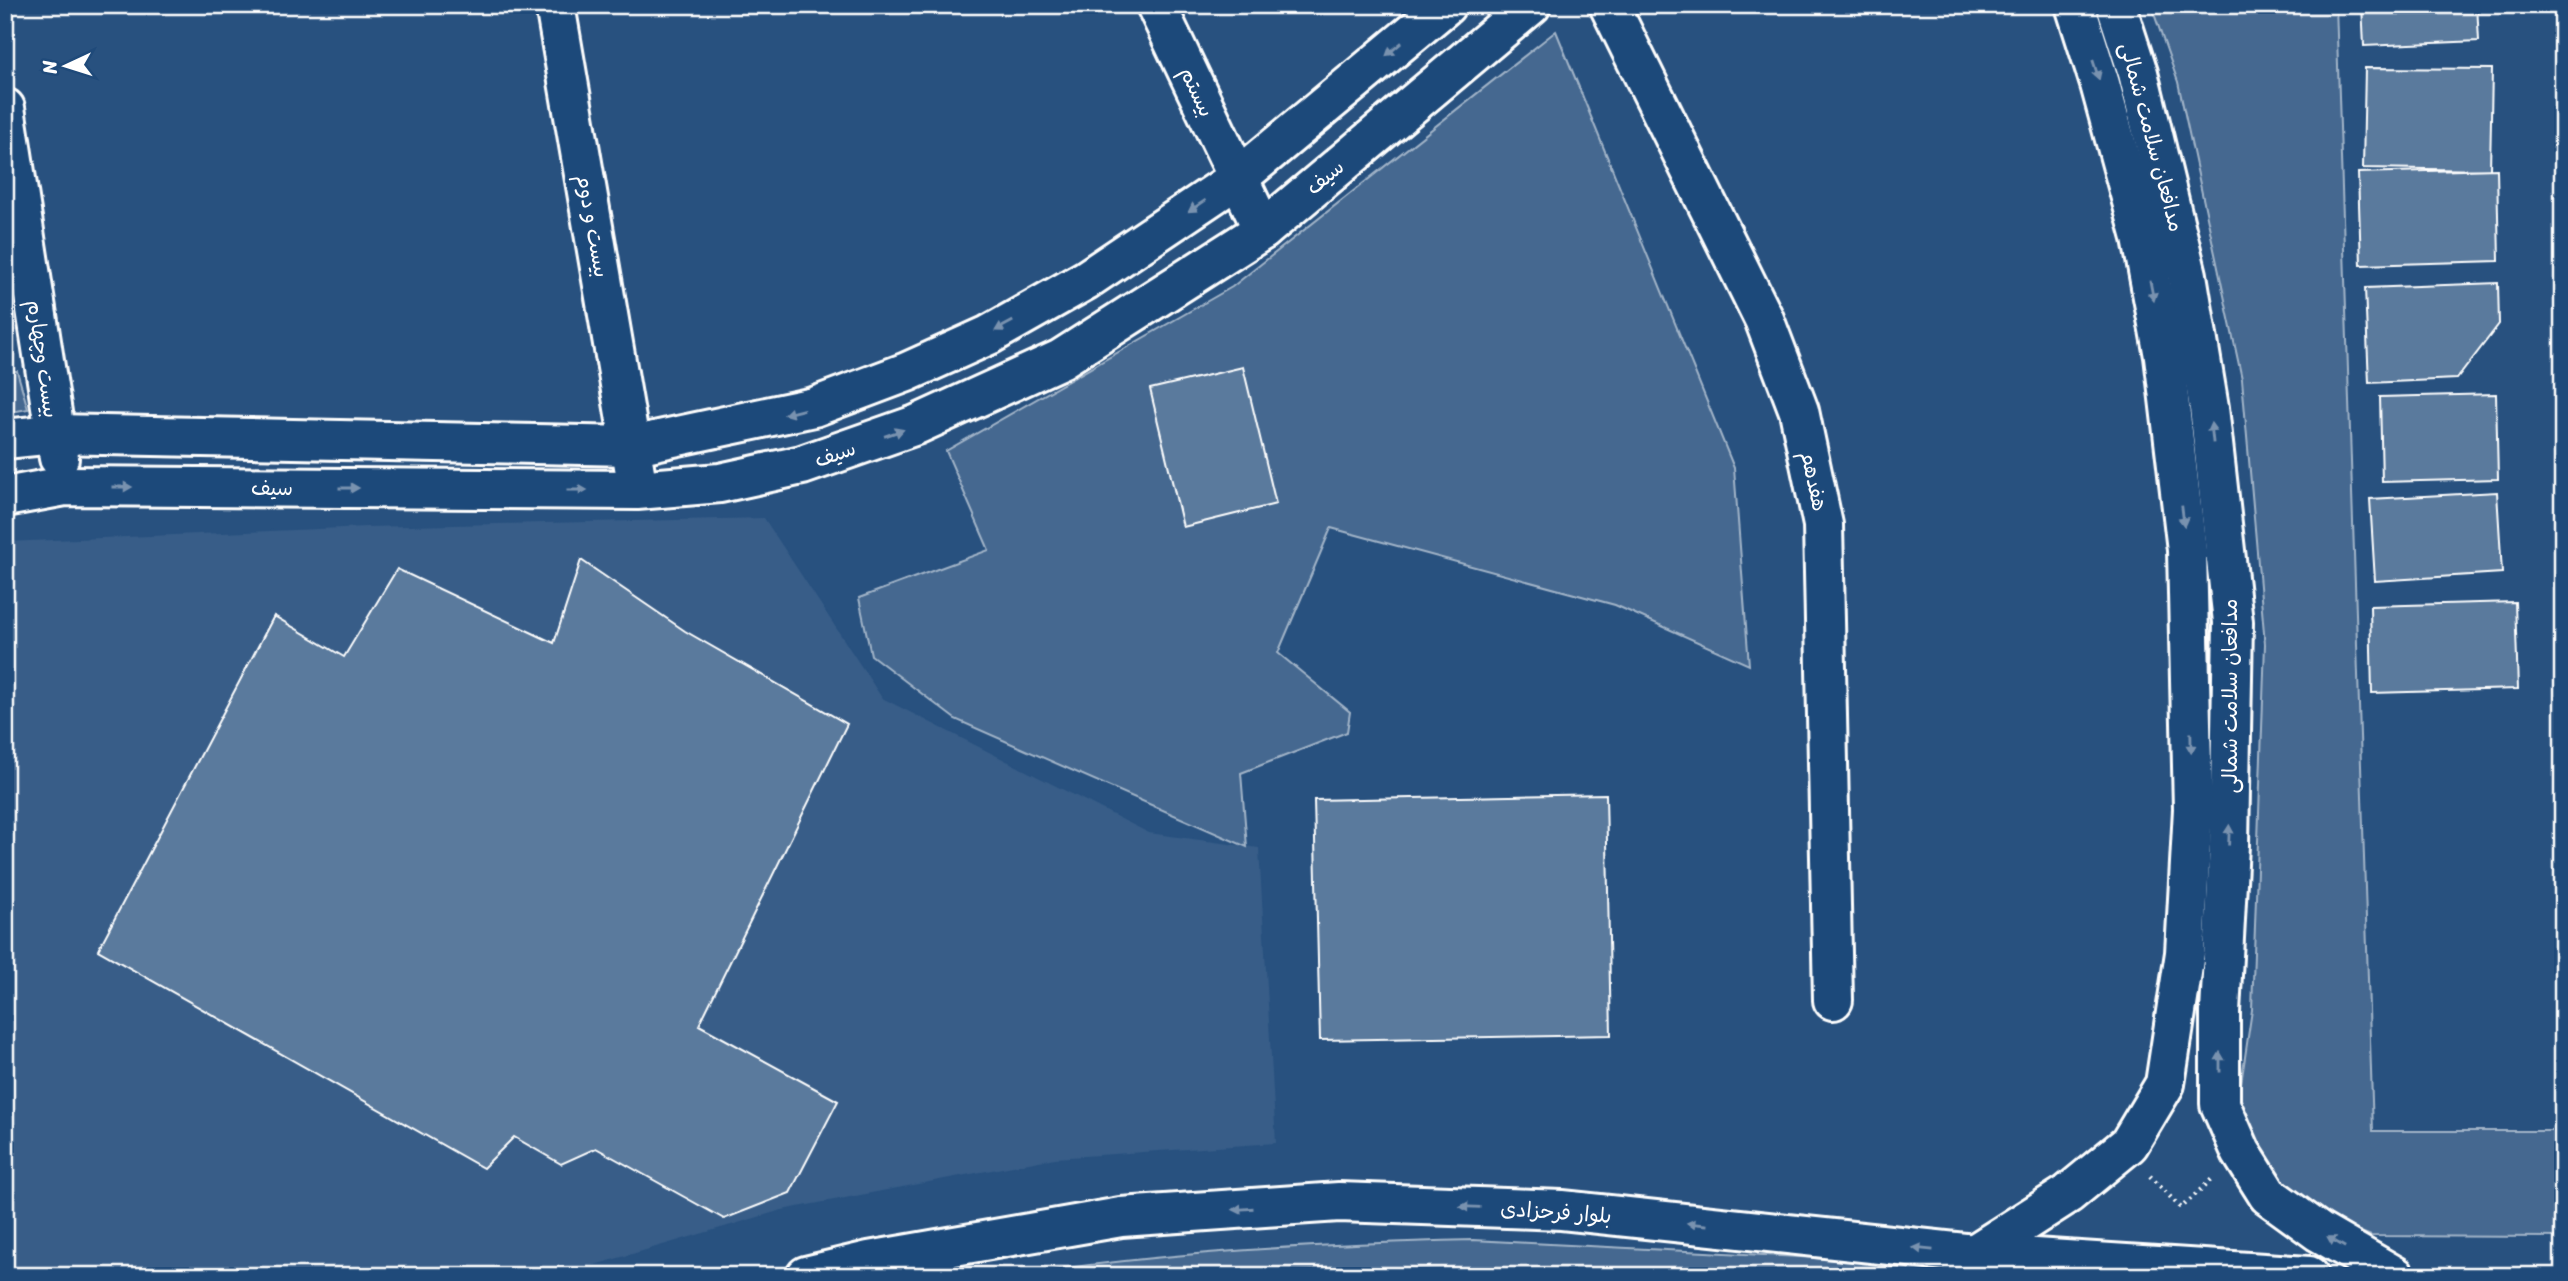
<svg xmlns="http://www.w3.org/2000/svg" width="2568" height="1281" font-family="Sriracha,'Playpen Sans Arabic',sans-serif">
<rect width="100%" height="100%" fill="#28517f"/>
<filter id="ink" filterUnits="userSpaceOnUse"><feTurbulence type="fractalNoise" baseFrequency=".0143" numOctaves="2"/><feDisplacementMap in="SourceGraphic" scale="14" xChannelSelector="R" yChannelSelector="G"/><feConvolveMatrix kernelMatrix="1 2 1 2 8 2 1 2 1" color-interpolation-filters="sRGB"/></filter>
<g filter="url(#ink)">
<polygon fill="#375d88" points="764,518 882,698 1149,833 1259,848 1276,1143 1055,1158 782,1210 557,1276 5,1276 5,542 365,527"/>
<g fill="#446890" stroke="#a2b4c8" stroke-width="2">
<polygon points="2151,5 2336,5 2373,1131 2563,1131 2563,1237 2371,1236 2319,1215 2281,1190 2237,1111 2252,1010 2265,644 2242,379 2178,82"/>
<polygon points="1556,31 1734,468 1749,665 1615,605 1331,528 1278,653 1350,712 1347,732 1241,773 1247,847 955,719 871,655 859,598 989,550 946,451 1232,287"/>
<polygon points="5,371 17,371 28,409 5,413"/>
<path d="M 1473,1240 L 1801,1257 L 2028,1276 L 1622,1276 L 1371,1268 L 1201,1276 L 1011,1276 C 1164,1252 1318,1244 1473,1240 Z"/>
</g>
<g fill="#5a7a9d" stroke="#fff" stroke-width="2">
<polygon points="2362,5 2477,5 2479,41 2364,46"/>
<polygon points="2365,68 2492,69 2490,170 2363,168"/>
<polygon points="2497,169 2499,261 2361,265 2358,173"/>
<polygon points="2498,283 2499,324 2457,379 2369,383 2365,288"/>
<polygon points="1243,367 1276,504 1183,527 1150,389"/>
<polygon points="2496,394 2498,479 2382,482 2380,397"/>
<polygon points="2497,492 2502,573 2375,581 2370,499"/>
<polygon points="581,560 685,631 847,724 699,1025 838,1101 790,1193 724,1219 596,1148 561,1164 514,1137 483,1168 98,950 274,616 344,657 397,569 554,643"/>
<polygon points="2515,602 2518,689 2372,693 2370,606"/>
<polygon points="1606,794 1611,1035 1320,1040 1314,800"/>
</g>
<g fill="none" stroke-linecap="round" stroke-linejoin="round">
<g stroke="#fff" stroke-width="44">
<g id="minor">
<polyline points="555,5 635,472"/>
<polyline points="1156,5 1263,230"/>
<polyline points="1609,5 1764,319 1799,411 1823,525 1833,1000"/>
<polyline points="2116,5 2138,73 2187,275 2209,408 2233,622 2229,845 2220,1012 2220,1104 2241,1152 2268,1195 2319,1232 2395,1276"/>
<polyline points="5,108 59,458"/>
<polyline points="5,439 54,434 631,446 814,407 907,372 989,335 1086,280 1238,178 1446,5"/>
<polyline points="5,497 65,486 637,490 720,483 802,465 916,425 1061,359 1263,230 1531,5"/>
<polyline points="1974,1254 2068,1194 2129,1144 2165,1084 2185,953 2193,809 2187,550 2164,356 2142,238 2100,84 2075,5"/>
</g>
</g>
<g stroke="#fff" stroke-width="44">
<polyline id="major" points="806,1276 869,1261 1121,1217 1339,1202 1562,1210 1974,1254 2309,1276"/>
</g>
<polyline stroke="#fff" stroke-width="4.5" stroke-dasharray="2 5" stroke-linecap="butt" points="2150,1176 2181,1208 2212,1179"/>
<use href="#minor" stroke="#1f4a7a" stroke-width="38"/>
<use href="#major" stroke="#1f4a7a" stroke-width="38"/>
</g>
<defs><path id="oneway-solid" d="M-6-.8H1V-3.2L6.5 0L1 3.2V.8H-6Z" transform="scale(1.75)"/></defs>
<g fill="#7992af">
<use href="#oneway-solid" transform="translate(1394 49) rotate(140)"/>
<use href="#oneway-solid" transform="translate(2096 70) rotate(72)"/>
<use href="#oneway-solid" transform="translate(1197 206) rotate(146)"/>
<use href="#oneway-solid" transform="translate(2152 291) rotate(79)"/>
<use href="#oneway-solid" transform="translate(1004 326) rotate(151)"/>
<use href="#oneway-solid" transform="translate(794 412) rotate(166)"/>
<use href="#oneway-solid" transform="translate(894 433) rotate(-19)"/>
<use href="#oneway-solid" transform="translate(2212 433) rotate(-96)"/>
<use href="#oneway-solid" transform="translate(122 487)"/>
<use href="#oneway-solid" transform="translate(349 488)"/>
<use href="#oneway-solid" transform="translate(577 490)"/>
<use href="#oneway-solid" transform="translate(2183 516) rotate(83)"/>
<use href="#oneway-solid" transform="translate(2191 743) rotate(89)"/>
<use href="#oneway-solid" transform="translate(2229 835) rotate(-88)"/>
<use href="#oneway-solid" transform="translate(2220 1062) rotate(-90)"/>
<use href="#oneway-solid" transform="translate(1470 1207) rotate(-178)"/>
<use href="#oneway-solid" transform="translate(1243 1209) rotate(176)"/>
<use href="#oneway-solid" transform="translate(1697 1224) rotate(-174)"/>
<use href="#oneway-solid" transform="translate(2336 1242) rotate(-150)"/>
<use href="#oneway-solid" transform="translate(1923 1249) rotate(-174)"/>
</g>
</g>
<g text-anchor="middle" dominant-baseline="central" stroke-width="5" stroke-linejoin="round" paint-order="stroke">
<g font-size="21" fill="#fff" stroke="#1f4a7a">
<text transform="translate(1197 92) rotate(65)">بیستم</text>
<text transform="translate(2152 137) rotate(75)">مدافعان سلامت شمالی</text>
<text transform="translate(1325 177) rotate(-40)">سیف</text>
<text transform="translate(593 226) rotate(80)">بیست و دوم</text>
<text transform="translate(43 359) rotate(82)">بیست وچهارم</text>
<text transform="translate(835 454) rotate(-19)">سیف</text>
<text transform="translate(1814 481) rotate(78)">هفدهم</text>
<text x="272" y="488">سیف</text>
<text transform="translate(2230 696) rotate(-90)">مدافعان سلامت شمالی</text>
<text transform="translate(1556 1212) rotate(4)">بلوار فرحزادی</text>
</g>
</g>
<rect width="2568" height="1281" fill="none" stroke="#1f4a7a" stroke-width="28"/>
<rect x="14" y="14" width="2540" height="1253" fill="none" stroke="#fff" stroke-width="2.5" filter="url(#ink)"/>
<g transform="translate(66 66) rotate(266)" stroke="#1f4a7a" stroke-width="5" paint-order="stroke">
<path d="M0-5L12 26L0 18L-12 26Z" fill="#ffffff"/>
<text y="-10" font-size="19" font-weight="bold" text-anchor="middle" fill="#ffffff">N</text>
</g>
</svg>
